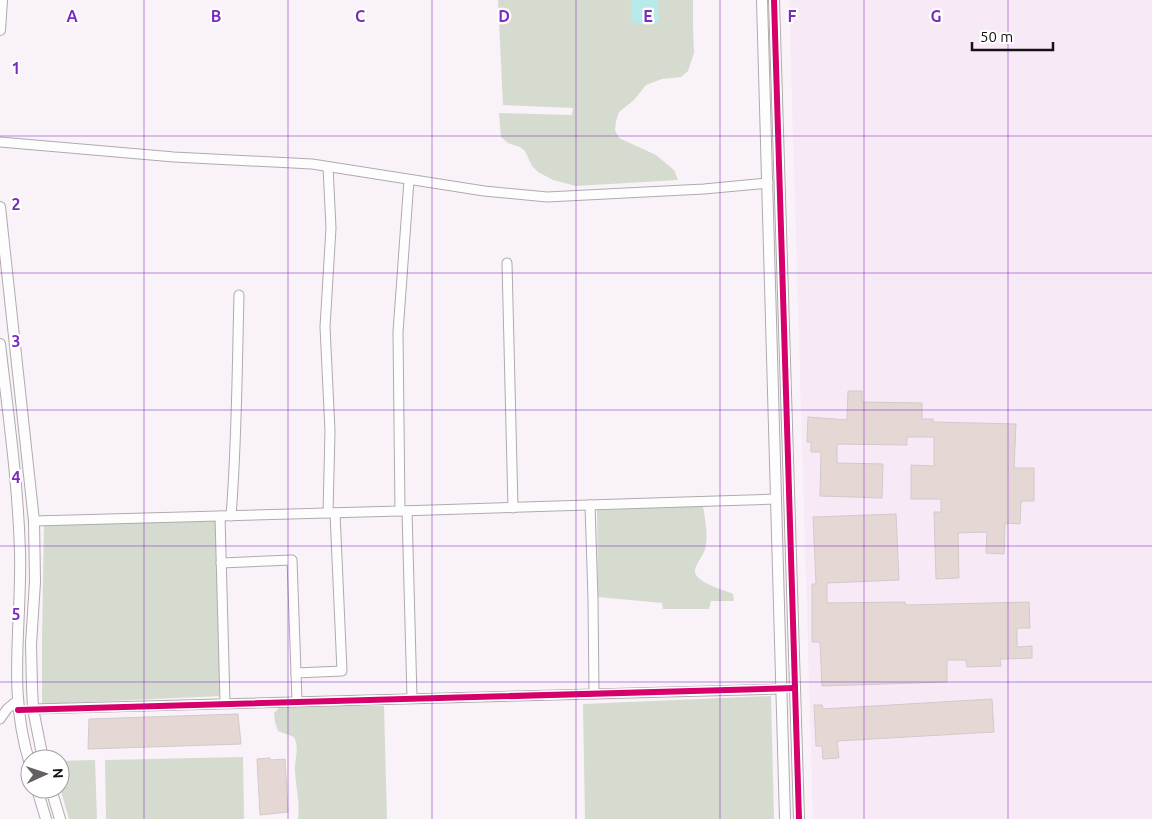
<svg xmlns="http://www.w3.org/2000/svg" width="1152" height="819" font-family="Ubuntu,sans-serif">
<rect width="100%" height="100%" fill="#faf2f9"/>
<polygon fill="#f8e9f7" points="789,0 1152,0 1152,819 813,819"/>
<g fill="#d5dbce">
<polygon points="498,0 693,0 693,26 694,53 688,71 681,77 662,79 646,85 634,100 619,112 616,121 615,130 619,138 656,155 674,170 678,180 576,186 553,180 538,172 532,166 525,151 520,147 508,143 501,137 499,113 572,115 573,108 503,105"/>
<path d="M 703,506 C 705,519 708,533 706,545 C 705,555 696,562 695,570 C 693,582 724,590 733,594 L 734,601 L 711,601 L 709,609 L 663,609 L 662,603 L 598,597 L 597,510 Z"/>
<polygon points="216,520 222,696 42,704 42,640 44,524"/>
<polygon points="771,696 774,819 585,819 583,704"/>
<path d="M 311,706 L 384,706 L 387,819 L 298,819 C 300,802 296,788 295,772 C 294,760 300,749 294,737 L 278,731 L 275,722 L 274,713 L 280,707 Z"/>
<polygon points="243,757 244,819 106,819 105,760"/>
<polygon points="95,760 97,819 69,819 60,788 60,761"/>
</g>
<path fill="#b8eaec" d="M 632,0 L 657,0 L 659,20 C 652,26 640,25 631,21 Z"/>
<g fill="#e5d8d4" stroke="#d1cacb">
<polygon points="848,391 862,391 862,402 922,403 922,419 933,419 933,422 1016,424 1014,468 1034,468 1034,501 1021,501 1020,524 1005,523 1004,554 986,553 987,532 958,533 959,578 936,579 934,512 941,512 941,499 911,499 911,465 934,466 934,437 907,437 907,445 837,444 837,463 883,464 882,498 820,496 821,452 811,452 811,442 807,442 808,417 847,420"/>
<polygon points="896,514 899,580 827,583 827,603 905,602 905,605 1029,602 1030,628 1017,628 1017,647 1032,646 1032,658 1000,659 1001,666 967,667 966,660 947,660 947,682 822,686 820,642 812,642 812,584 816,584 813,517"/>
<polygon points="992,699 994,732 837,741 839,758 823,759 822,746 816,746 814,705 822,705 823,709"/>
<polygon points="238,714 241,744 88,749 89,719"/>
<polygon points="270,758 270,760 285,759 288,812 260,815 257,759"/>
</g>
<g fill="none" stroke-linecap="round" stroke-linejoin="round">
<g stroke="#b0aab0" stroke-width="11">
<g id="minor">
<polyline points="0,142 174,157 312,164 484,191 547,197 704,189 768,183"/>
<polyline points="507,263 513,508"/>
<polyline points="590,505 593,599 594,694"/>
<polyline points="400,511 398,332 409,180"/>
<polyline points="407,511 412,698"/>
<polyline points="328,513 330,431 325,327 331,228 328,167"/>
<polyline points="220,516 225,703"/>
<path d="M 231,516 C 237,442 237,369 239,295"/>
<polyline points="34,521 400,511 776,499"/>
<polyline points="221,563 292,560 297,701"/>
<polyline points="296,673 342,671 335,513"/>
<polyline points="33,709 782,689"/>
<polyline points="0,719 7,709 18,700"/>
</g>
</g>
<g stroke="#b0aab0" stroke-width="12">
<g id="tertiary">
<polyline points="762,0 785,819"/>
<polyline points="774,0 799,819"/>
<polyline points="0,30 2,0"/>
<polyline points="0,207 34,521 35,582 31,644 32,687 33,709 43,759"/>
<path d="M 0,344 C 8,413 18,482 20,552 C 22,625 7,692 30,764"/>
<polyline points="37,789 46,819"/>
<polyline points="51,789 60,819"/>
</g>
</g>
<use href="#minor" stroke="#fefdfe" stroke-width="9"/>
<use href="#tertiary" stroke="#fefdfe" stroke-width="10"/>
<g stroke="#fff" stroke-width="9">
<g id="cycleway">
<polyline points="774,0 799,819"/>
<polyline points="18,710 795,688"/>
</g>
</g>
<use href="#cycleway" stroke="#d6006c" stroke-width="6"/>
</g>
<path fill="none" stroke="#7b2cbf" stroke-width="1" stroke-opacity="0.55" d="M 144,0 L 144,819M 288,0 L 288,819M 432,0 L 432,819M 576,0 L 576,819M 720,0 L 720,819M 864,0 L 864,819M 1008,0 L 1008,819M 0,136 L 1152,136M 0,273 L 1152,273M 0,410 L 1152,410M 0,546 L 1152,546M 0,682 L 1152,682"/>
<g font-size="16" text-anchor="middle" font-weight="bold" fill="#7b2cbf" stroke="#fff" stroke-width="4.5" stroke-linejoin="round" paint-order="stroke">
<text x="72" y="22">A</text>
<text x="216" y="22">B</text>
<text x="360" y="22">C</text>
<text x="504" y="22">D</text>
<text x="648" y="22">E</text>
<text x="792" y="22">F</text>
<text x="936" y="22">G</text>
<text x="16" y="74">1</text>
<text x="16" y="210">2</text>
<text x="16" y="347">3</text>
<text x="16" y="483">4</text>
<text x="16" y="620">5</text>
</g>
<g transform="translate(45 774) rotate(87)"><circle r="24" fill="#ffffff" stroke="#a2a0a2"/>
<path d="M0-4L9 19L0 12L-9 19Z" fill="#666065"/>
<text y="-8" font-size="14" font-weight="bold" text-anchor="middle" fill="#161216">N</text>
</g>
<path d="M972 42v8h81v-8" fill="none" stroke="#161216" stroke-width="2.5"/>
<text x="980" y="42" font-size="15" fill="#161216" stroke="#ffffff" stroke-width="4" paint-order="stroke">50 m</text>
</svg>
